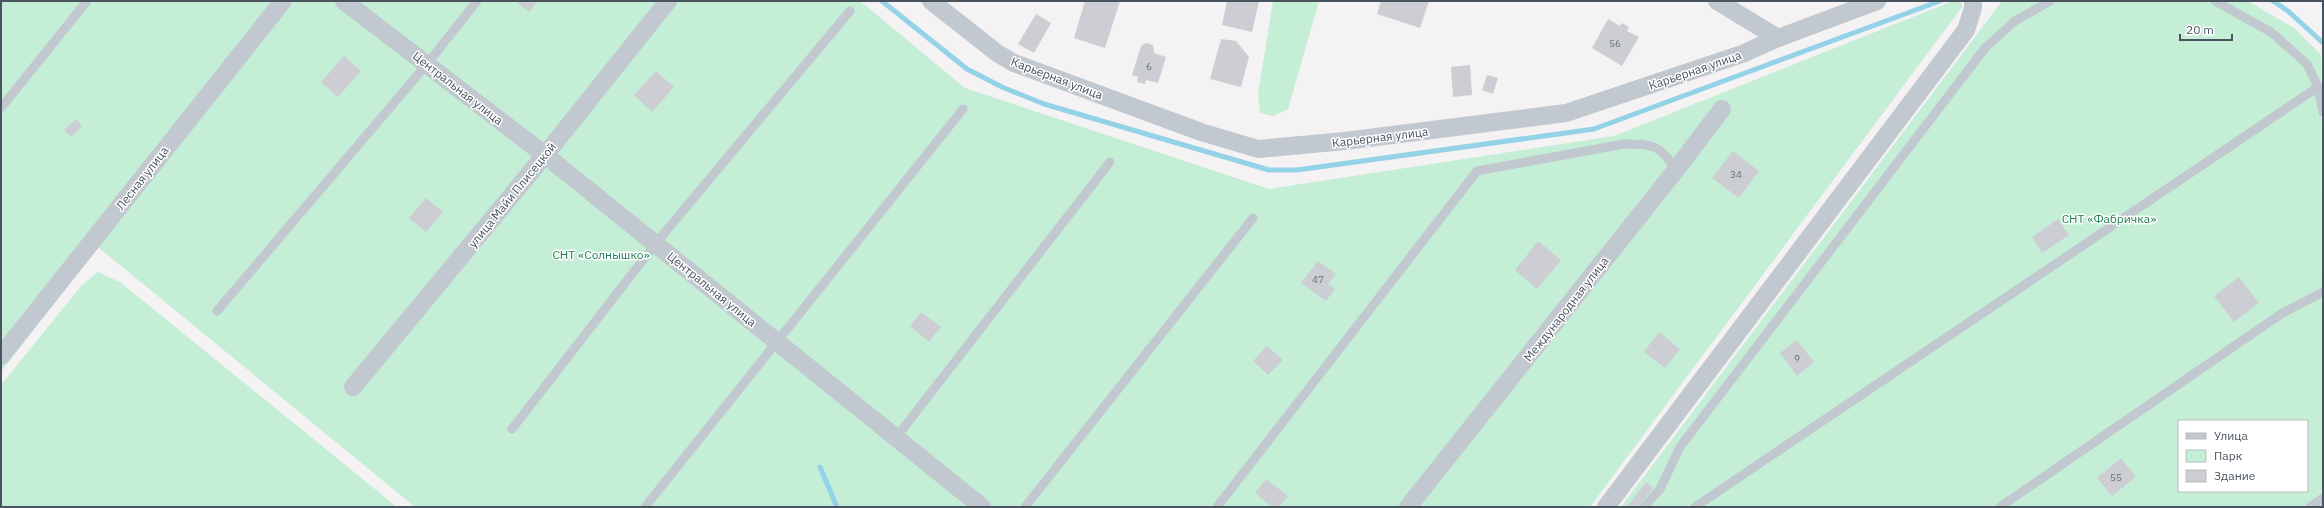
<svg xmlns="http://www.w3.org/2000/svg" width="2324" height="508" font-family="'IBM Plex Sans',sans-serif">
<rect width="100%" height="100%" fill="#f4f2f2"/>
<g fill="#c4eed6" fill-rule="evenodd">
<polygon points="1,1 860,1 965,88 1269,189 1614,136 1953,1 1961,1 1962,7 1590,507 415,507 98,247 1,372"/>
<polygon points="1273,1 1319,1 1288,109 1273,116 1260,113 1258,94"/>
<path d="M 2002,1 L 2248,1 L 2294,28 L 2321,55 L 2323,507 L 1621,507 ZM 2179,421 L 2307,421 L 2307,491 L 2179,491 Z"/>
<polygon points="98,272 120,282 397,507 1,507 1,385 82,285"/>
</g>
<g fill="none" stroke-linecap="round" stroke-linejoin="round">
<g stroke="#94d2e8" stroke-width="5">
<polyline points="882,1 967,69 1002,87 1044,104 1269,170 1297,170 1594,129 1940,1"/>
<polyline points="2273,1 2288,11 2323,43"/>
<polyline points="820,467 837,507"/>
</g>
</g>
<g fill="#ccced4">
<polygon points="515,1 538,1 529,12"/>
<polygon points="1085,1 1120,1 1105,48 1074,38"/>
<polygon points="1227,1 1259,1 1252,32 1222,25"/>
<polygon points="1381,1 1429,1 1420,28 1377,14"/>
<polygon points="1036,14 1051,23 1034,53 1018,44"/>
<polygon points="1608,19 1620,26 1622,23 1629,27 1627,31 1639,37 1622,66 1592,48"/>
<polygon points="1221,39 1236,41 1249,57 1241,87 1210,79"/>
<polygon points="1146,43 1153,45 1154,53 1166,57 1158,83 1146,80 1145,84 1137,82 1138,77 1132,75 1141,46"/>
<polygon points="344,56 361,71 338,97 321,82"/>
<polygon points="1470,65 1472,95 1453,97 1451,67"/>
<polygon points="656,71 674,87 652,112 634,95"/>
<polygon points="1487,75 1498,78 1493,94 1482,90"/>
<polygon points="76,119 82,126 71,137 64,130"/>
<polygon points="1733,151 1759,171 1739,198 1712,178"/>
<polygon points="426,198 443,212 426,232 409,218"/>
<polygon points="2058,219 2069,235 2042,253 2032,237"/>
<polygon points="1538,241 1561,260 1537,289 1515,270"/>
<polygon points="1318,261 1336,274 1328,284 1335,289 1326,301 1301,283"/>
<polygon points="2239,277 2259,303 2234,322 2214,296"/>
<polygon points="921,312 941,327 929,342 910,326"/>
<polygon points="1659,332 1680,349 1665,368 1644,352"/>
<polygon points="1797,340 1814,362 1797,376 1780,353"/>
<polygon points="1267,346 1283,360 1268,375 1253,361"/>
<polygon points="2121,458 2136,477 2112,496 2097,478"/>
<polygon points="1266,479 1288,496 1279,507 1272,507 1255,493"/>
<polygon points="1646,482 1653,488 1638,507 1627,507"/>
</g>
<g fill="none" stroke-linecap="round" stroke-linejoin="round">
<g stroke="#c1c8cf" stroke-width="9">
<polyline points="2215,1 2271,32 2307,64 2318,87"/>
<polyline points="1,108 87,1"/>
<polyline points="217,311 427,64 477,1"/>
<polyline points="512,429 656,243 850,11"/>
<polyline points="895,439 1110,162"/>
<polyline points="645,507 963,109"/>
<polyline points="1025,507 1253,218"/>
<path d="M 1217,507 L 1477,171 L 1624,144 C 1652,144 1663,145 1675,171"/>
<polyline points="1644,507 1660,489 1680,447 1985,48 2015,21 2050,1"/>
<polyline points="1695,507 2318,87 2323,112"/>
<polyline points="2000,507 2281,314 2323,292"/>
<polyline points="2310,507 2323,498"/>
</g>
<g stroke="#c1c8cf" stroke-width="18">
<polyline points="344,1 545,155 982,507"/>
<polyline points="931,1 997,53 1014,63 1201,132 1258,149 1345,141 1566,113 1742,54 1778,38 1877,1"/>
<polyline points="1717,1 1778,38"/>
<polyline points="1,356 283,1"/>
<polyline points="353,387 545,155 668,1"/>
<polyline points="1408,507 1675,171 1722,109"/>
<polyline points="1606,507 1966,30 1973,8 1973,1"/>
</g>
</g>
<g text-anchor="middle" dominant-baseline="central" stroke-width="3" stroke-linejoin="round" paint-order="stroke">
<g font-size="10" fill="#6a727c">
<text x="1615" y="43">56</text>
<text x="1149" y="66">6</text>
<text x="1736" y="174">34</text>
<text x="1318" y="279">47</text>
<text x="1797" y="358">9</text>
<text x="2116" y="477">55</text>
</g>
<g font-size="12" fill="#4a545e" stroke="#fff">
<text transform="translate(1695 70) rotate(-19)">Карьерная улица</text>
<text transform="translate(1057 78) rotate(21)">Карьерная улица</text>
<text transform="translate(458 88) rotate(38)">Центральная улица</text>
<text transform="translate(1380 137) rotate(-7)">Карьерная улица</text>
<text transform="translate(142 178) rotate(-52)">Лесная улица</text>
<text transform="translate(512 195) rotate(-51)">улица Майи Плисецкой</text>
<text transform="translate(712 289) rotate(39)">Центральная улица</text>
<text transform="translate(1566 309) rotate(-52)">Международная улица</text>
</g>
<g font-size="12" fill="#1d7d52" stroke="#fff">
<text x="2109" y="218">СНТ «Фабричка»</text>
<text x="601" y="254">СНТ «Солнышко»</text>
</g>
</g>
<rect width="2324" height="508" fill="none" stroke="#4a545e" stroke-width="4"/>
<rect x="2178" y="420" width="130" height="72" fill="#ffffff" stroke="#b7bbbf"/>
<rect x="2186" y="433" width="20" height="6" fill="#c1c8cf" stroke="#b7bbbf"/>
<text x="2214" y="440" font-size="12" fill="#4a545e">Улица</text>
<rect x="2186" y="450" width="20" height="12" fill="#c4eed6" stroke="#b7bbbf"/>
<text x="2214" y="460" font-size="12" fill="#4a545e">Парк</text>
<rect x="2186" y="470" width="20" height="12" fill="#ccced4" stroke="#b7bbbf"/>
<text x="2214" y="480" font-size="12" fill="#4a545e">Здание</text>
<path d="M2180 34v6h52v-6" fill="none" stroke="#4a545e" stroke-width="2"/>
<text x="2186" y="34" font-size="12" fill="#4a545e" stroke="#ffffff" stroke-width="3" paint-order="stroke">20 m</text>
</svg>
